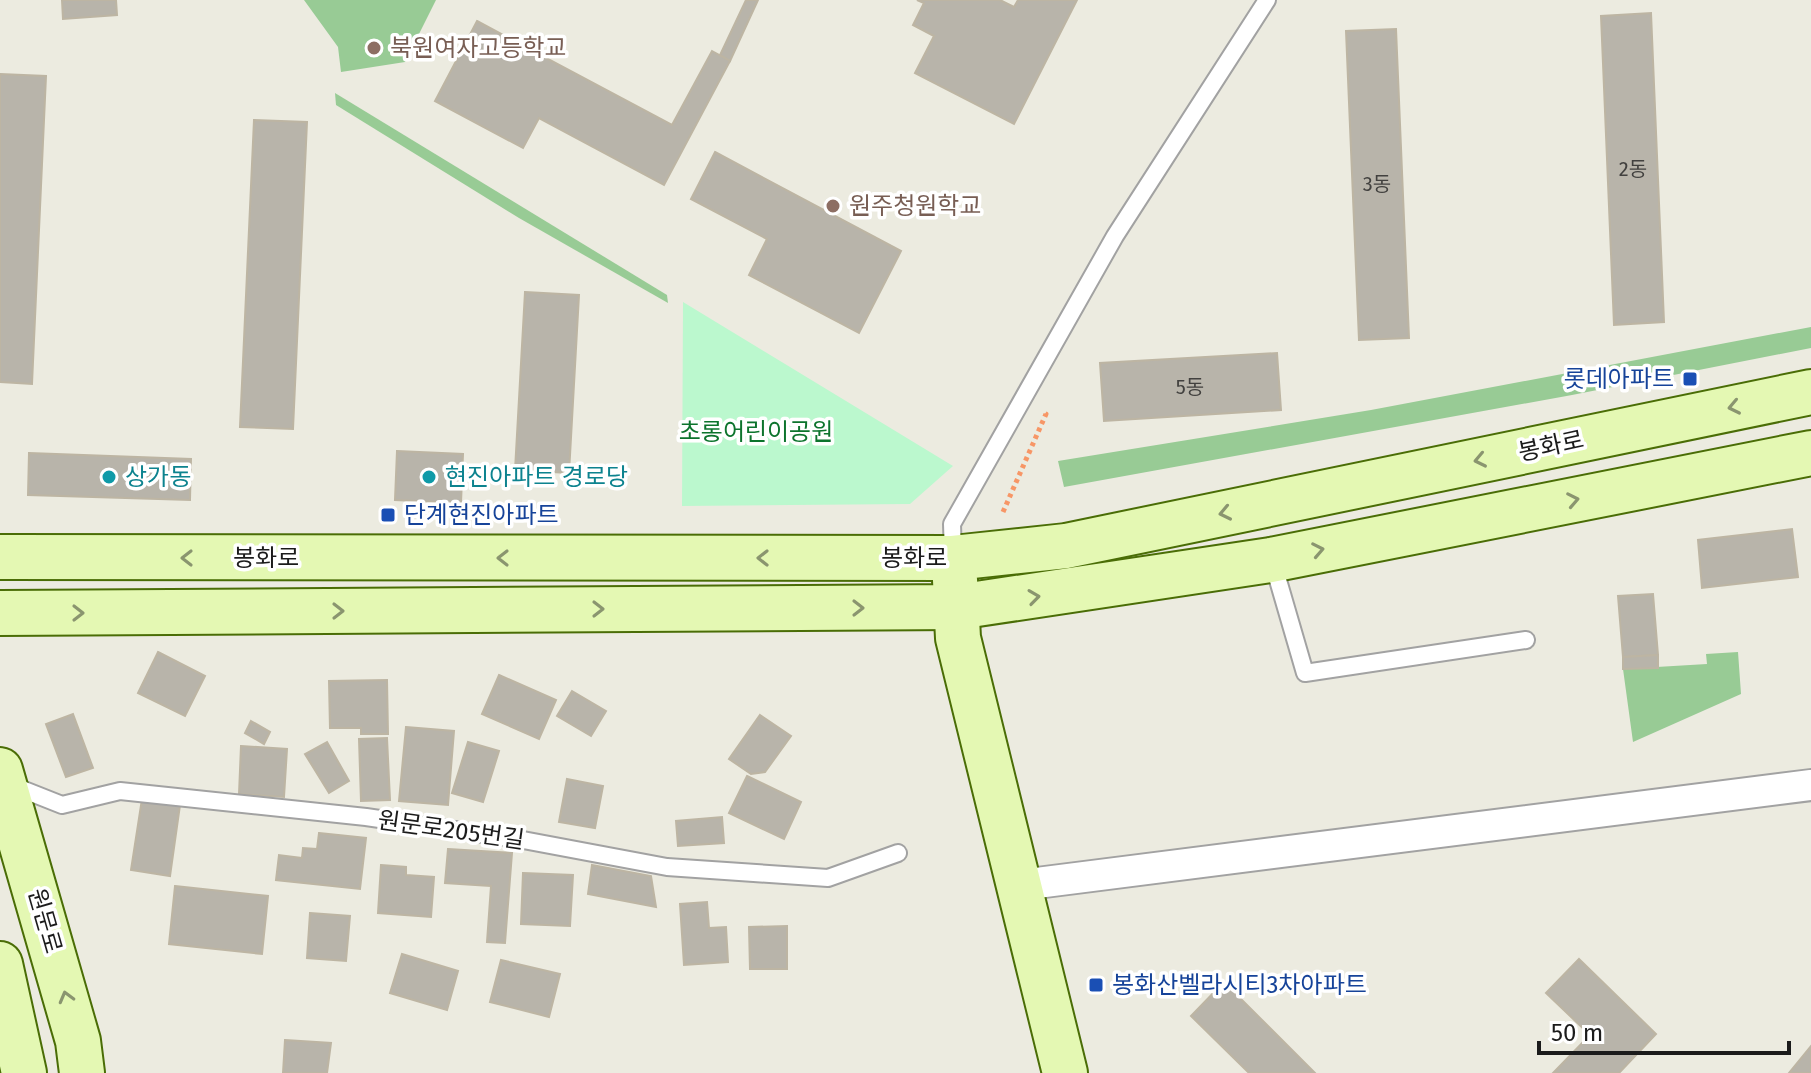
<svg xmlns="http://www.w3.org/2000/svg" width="1811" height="1073" font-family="'Fira Sans','Noto Sans KR',sans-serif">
<rect width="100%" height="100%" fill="#ecebe0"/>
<g fill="#98cb95">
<polygon points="304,0 436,0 405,62 341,72 338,47"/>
<polygon points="335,93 667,295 668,303 519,218 336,105"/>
<polygon points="1811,327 1811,348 1572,395 1064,487 1058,461 1371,410"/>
<polygon points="1738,652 1741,694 1633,742 1623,669 1707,664 1706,654"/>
</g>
<polygon fill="#bbf8ce" points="683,302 953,466 910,504 682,506"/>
<g fill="#b8b4aa" stroke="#bdb5a3" stroke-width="2">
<polygon points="62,0 116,0 117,15 63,19"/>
<polygon points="746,0 758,0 730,61 720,55"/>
<polygon points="917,0 1000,0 1014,7 1018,0 1077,0 1014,124 915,73 934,36 913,25 924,3"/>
<polygon points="1651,13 1664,322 1614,325 1601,16"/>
<polygon points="477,21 672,125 712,51 730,61 664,185 539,118 523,148 435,101"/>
<polygon points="1396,29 1409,338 1359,340 1346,31"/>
<polygon points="0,74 46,76 32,384 0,382"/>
<polygon points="254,120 307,122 293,429 240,427"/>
<polygon points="715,152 901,251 859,333 749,275 767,239 691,199"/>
<polygon points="525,292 579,295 569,473 515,470"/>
<polygon points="1277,353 1281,410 1104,421 1100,363"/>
<polygon points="397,451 463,454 461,503 395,500"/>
<polygon points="29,453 191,459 190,500 28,495"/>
<polygon points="1792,529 1798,577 1702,588 1698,540"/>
<polygon points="1653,594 1658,655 1623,657 1618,596"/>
<polygon points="158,652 205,676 185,716 138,693"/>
<polygon points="1658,655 1658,668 1623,669 1623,657"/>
<polygon points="499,675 556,700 539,739 482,714"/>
<polygon points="387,680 388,734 361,734 361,728 330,728 329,681"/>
<polygon points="572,691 606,711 591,736 557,716"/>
<polygon points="73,714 93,768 66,777 46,724"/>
<polygon points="760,715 791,736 765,772 751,774 729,759"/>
<polygon points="251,721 270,732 264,744 245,733"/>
<polygon points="406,727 454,731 448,805 399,801"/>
<polygon points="387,738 390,800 361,801 359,739"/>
<polygon points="327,742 349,781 329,793 305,754"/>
<polygon points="468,742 499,751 483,802 452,793"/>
<polygon points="241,746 287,749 284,797 239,794"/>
<polygon points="747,776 801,802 784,839 729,813"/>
<polygon points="567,779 603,786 595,828 559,822"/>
<polygon points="142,799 180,805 170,876 131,870"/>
<polygon points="722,817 724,843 678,846 676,821"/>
<polygon points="319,833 366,838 360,889 276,880 279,855 302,858 303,848 317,849"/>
<polygon points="448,849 512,853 505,943 487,942 491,886 445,883"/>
<polygon points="381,865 406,867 406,875 434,877 431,917 378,913"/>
<polygon points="592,865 651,876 656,907 588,894"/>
<polygon points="523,873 573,875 570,926 521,924"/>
<polygon points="175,886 268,896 262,954 169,944"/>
<polygon points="707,902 709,928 726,927 728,962 684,965 680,904"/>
<polygon points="310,913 350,916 346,961 307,958"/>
<polygon points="787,926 787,969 750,969 749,927"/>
<polygon points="402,954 458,971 447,1010 390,993"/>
<polygon points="1579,959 1656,1034 1619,1073 1553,1073 1590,1035 1546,993"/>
<polygon points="501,960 560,974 549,1017 490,1002"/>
<polygon points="1224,982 1315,1073 1249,1073 1191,1016"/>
<polygon points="285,1040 331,1043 327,1073 283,1073"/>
<polygon points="1811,1046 1811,1073 1789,1073"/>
</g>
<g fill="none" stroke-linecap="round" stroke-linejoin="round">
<g stroke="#a2a2a2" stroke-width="20">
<g id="lane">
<polyline points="953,555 952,524 1115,236 1267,0"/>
<polyline points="1273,563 1305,673 1526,640"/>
<polyline points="9,784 62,805 120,791 366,817 523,840 667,867 828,878 898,853"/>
</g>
</g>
<g stroke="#a2a2a2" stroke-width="34">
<polyline id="street" points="1021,885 1811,785"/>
</g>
<g stroke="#4a6d06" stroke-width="48">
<g id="secondary">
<polyline points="0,557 953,558 1066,546 1811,392"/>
<polyline points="955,580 958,638 1065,1073"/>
<polyline points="0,613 957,607 1271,560 1811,453"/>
<polyline points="0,770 78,1041 82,1073"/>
<polyline points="0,964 24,1073"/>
</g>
</g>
<polyline stroke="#f79666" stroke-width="5" stroke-dasharray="4 4" stroke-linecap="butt" points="1003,512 1046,414 1043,412"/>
<use href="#lane" stroke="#fff" stroke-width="16"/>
<use href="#street" stroke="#fff" stroke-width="30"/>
<use href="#secondary" stroke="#e4f8b3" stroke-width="44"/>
</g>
<defs><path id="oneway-chevron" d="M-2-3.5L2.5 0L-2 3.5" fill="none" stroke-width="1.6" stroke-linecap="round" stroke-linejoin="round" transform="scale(2)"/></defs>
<g stroke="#8a956f">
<use href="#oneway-chevron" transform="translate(1734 407) rotate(168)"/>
<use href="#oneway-chevron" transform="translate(1480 460) rotate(168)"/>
<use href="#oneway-chevron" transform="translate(1573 500) rotate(-11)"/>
<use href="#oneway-chevron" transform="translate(1225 513) rotate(168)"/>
<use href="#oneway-chevron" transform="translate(1318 550) rotate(-11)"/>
<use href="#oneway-chevron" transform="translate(187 558) rotate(-180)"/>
<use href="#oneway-chevron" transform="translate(503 558) rotate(180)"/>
<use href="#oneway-chevron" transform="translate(763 558) rotate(180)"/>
<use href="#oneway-chevron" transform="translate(1034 597) rotate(-8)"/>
<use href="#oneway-chevron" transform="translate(858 608)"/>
<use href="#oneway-chevron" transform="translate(598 609)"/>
<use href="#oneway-chevron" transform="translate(338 611)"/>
<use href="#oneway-chevron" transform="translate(78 613)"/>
<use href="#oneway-chevron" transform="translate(66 997) rotate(-105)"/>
</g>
<g fill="#8d6e63" stroke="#fff" stroke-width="3">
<circle cx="374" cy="48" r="8"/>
<circle cx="833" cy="206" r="8"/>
</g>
<g fill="#1a4fb4" stroke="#fff" stroke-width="3">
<rect x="1682" y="371" width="16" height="16" rx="4"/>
<rect x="380" y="507" width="16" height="16" rx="4"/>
<rect x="1088" y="977" width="16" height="16" rx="4"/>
</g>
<g fill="#0f9aa8" stroke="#fff" stroke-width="3">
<circle cx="109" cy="477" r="8"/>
<circle cx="429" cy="477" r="8"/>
</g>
<g text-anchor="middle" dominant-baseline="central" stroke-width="7" stroke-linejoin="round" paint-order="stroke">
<g font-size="20" fill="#42413f">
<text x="1633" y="169">2동</text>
<text x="1377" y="184">3동</text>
<text x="1190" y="387">5동</text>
</g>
<g font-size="24" fill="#785e54" stroke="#fff" text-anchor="start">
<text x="390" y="48">북원여자고등학교</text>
<text x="849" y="206">원주청원학교</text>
</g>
<g font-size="24" fill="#164399" stroke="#fff" text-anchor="start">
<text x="1674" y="379" text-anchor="end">롯데아파트</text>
<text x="404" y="515">단계현진아파트</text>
<text x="1112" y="985">봉화산벨라시티3차아파트</text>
</g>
<g font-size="24" fill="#0d742d" stroke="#fff">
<text x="756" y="432">초롱어린이공원</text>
</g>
<g font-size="24" fill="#1b1b1b" stroke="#fff">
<text transform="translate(1551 446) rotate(-12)">봉화로</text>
<text x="266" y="558">봉화로</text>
<text x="914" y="558">봉화로</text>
<text transform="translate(451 830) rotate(8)">원문로205번길</text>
<text transform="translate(45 921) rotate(74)">원문로</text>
</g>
<g font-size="24" fill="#0d838f" stroke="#fff" text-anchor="start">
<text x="125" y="477">상가동</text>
<text x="445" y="477">현진아파트 경로당</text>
</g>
</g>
<path d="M1539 1041v12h250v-12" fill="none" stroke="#1b1b1b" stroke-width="4"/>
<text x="1551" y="1041" font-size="24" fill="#1b1b1b" stroke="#ffffff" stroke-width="6" paint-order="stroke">50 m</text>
</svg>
